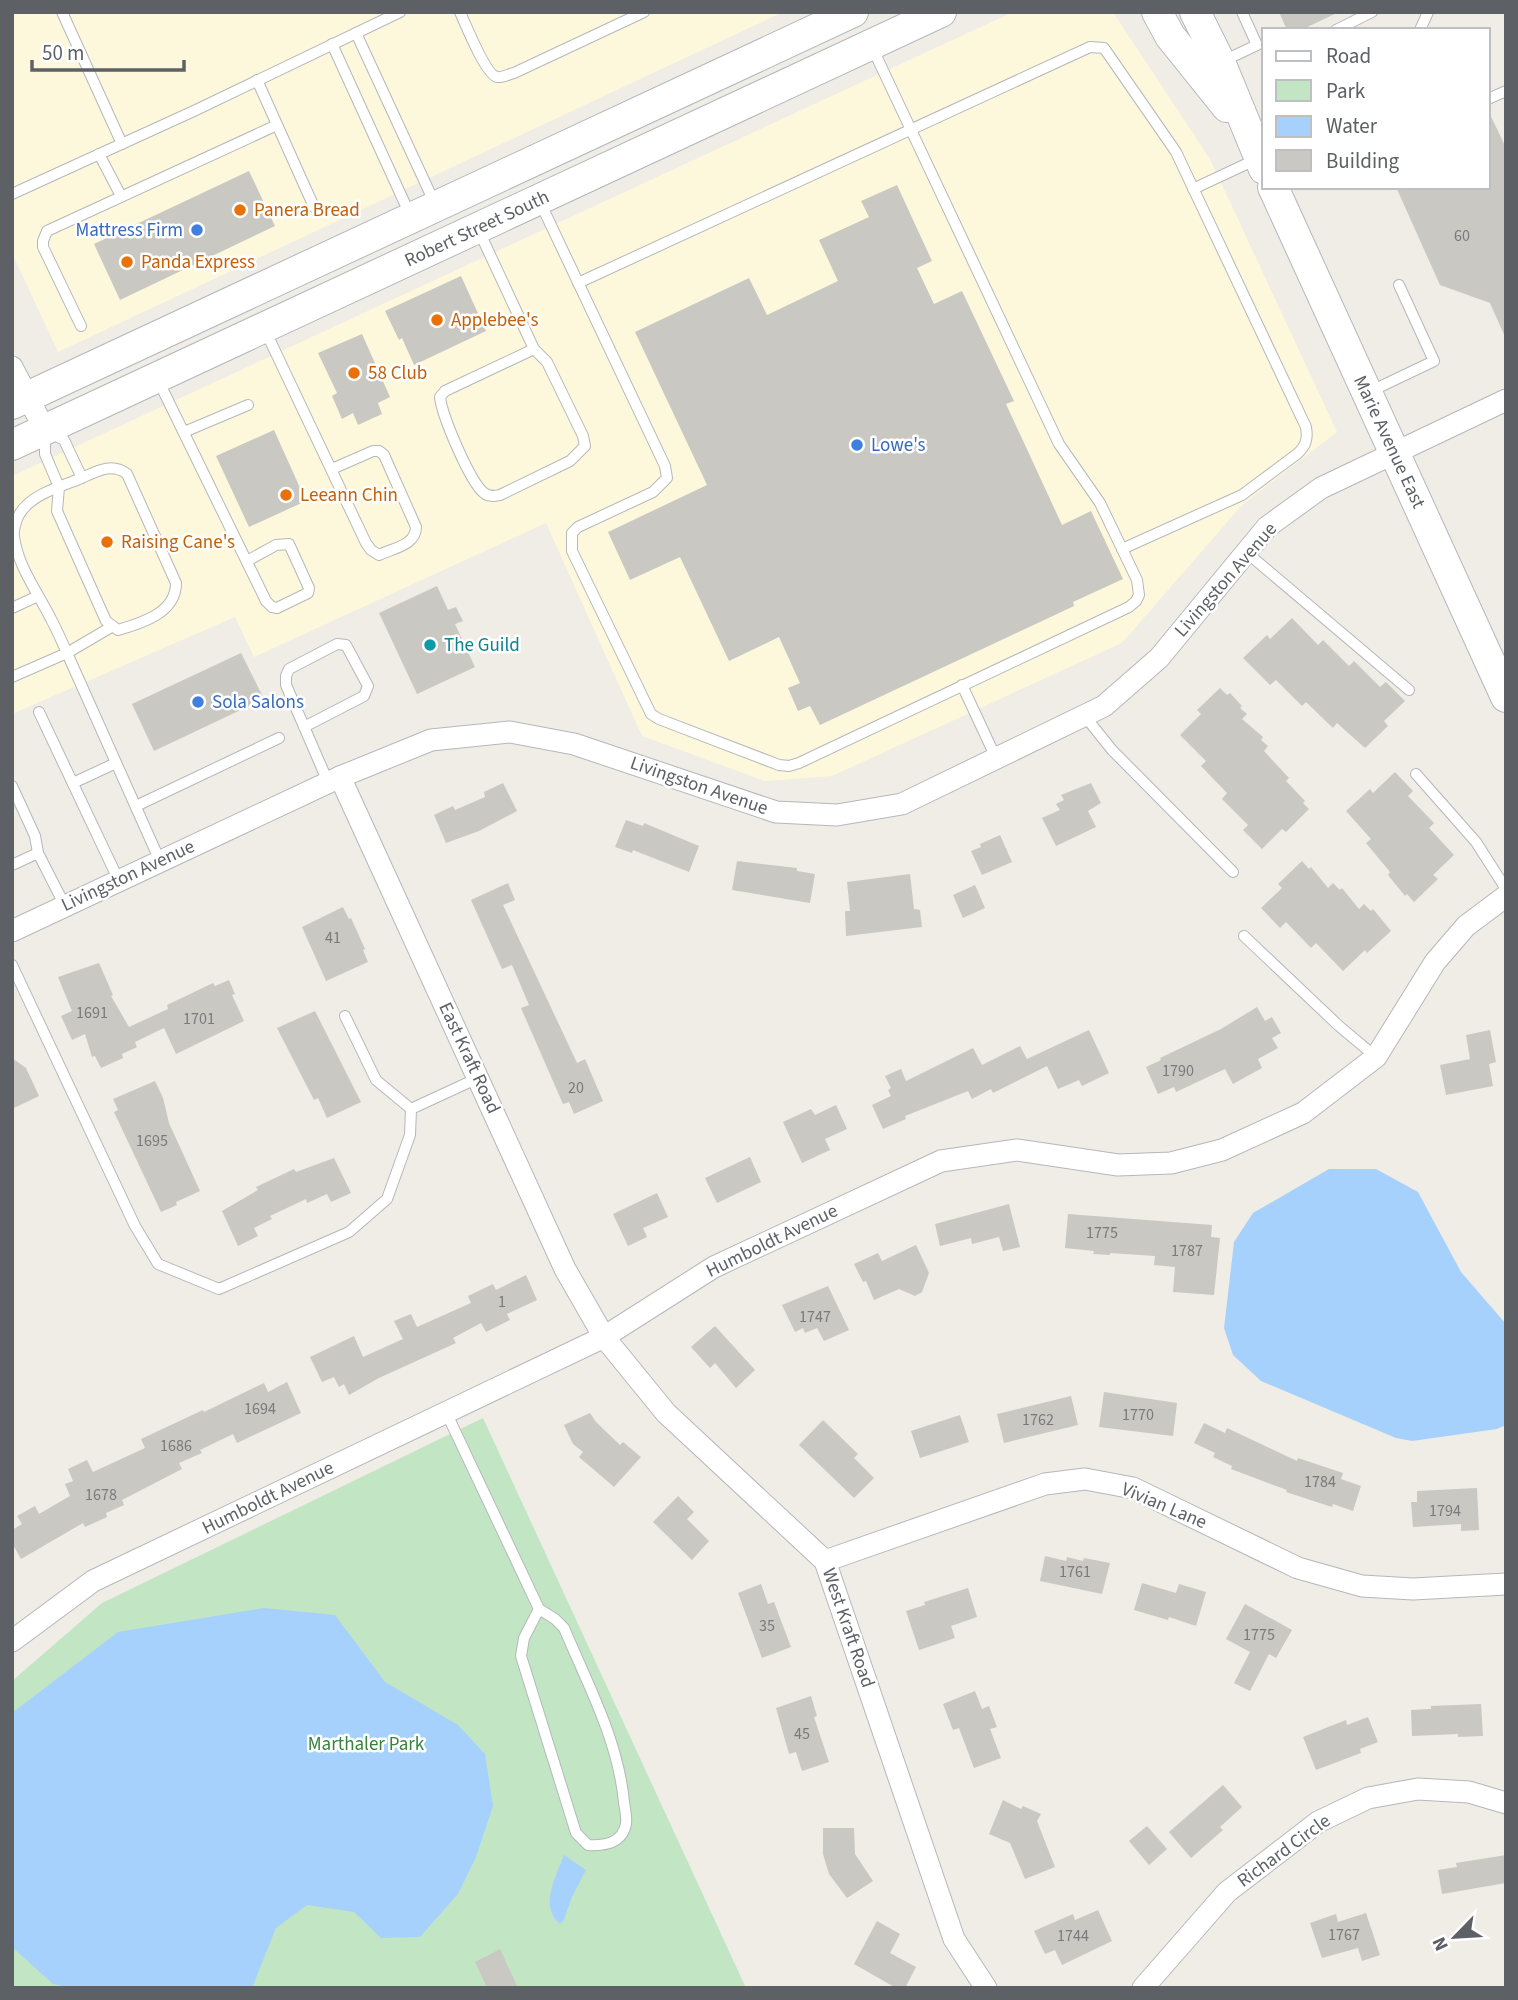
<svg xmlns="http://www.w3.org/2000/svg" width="1518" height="2000" font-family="'Source Sans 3',sans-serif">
<rect width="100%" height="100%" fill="#efede5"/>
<g fill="#fdf8db">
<polygon points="12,12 783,12 58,352 12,253"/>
<polygon points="1013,12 1113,12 1210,159 1337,432 1243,504 1122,643 832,776 765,781 642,736 546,523 254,657 235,617 12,714 12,476"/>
</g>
<polygon fill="#c2e6c4" points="483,1418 746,1988 12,1988 12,1681 102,1603"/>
<g fill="#a6d1fd">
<polygon points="1329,1169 1376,1169 1418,1192 1461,1272 1506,1324 1506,1425 1497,1429 1412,1441 1396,1438 1261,1381 1233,1355 1224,1328 1234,1242 1253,1213"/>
<polygon points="264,1608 335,1615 385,1682 458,1725 485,1754 493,1806 476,1857 458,1894 420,1937 381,1938 354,1912 307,1905 276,1928 252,1988 74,1988 53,1984 12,1947 12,1713 118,1632"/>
<path d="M 564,1855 L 586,1870 L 572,1897 L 563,1922 L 559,1923 C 539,1906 557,1874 564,1855 Z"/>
</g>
<g fill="#cac8c2">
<polygon points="1279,12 1339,12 1301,30 1287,30"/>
<polygon points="1488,110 1506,148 1506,339 1490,303 1440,285 1396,187 1488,187"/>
<polygon points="249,171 275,226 120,300 94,244"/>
<polygon points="897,185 932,261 917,268 934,304 962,291 1014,401 1006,404 1062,525 1091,511 1123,579 1073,602 1074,606 820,725 810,706 798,711 788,688 800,683 779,637 729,661 680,557 630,580 608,532 707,485 635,332 749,278 767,315 838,281 819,240 869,217 861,201"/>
<polygon points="461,276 486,331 414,365 402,338 399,340 385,311"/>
<polygon points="362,334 390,397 378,403 382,414 358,425 353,413 342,419 332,396 337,393 318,353"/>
<polygon points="274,430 306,501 249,527 216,456"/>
<polygon points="437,586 448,610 456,607 463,621 455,624 475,667 417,694 379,613"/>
<polygon points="1292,618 1318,645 1323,640 1349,666 1354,661 1380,687 1386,682 1405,701 1384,721 1388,726 1365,748 1337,723 1333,728 1306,702 1302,706 1276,680 1270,685 1243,658 1267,635 1270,639"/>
<polygon points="241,653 264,699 154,751 132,704"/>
<polygon points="1220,688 1227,695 1230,693 1242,706 1240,708 1247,714 1242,719 1263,737 1261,740 1268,746 1264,751 1289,778 1286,781 1305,801 1303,803 1309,809 1286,832 1282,829 1262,849 1243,830 1248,825 1222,799 1227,793 1201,766 1206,761 1180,735 1201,714 1197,710"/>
<polygon points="1395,772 1413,791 1408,796 1434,823 1429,828 1454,855 1433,875 1438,879 1414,902 1407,894 1405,896 1388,875 1390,872 1366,843 1371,839 1346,811 1370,789 1373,793"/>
<polygon points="503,783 517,811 479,831 446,843 434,815 453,806 455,810 485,797 484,792"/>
<polygon points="1091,783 1101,803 1088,811 1096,827 1056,846 1042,818 1060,810 1056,804 1064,800 1061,795"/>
<polygon points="626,820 643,826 644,823 699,846 689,872 633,850 632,853 615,847"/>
<polygon points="1000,835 1012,862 982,875 971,851 981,847 980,844"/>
<polygon points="737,861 797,868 797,871 815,874 810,903 732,890"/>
<polygon points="1302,861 1309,869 1311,867 1328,888 1333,883 1340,890 1342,888 1359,909 1364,904 1371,911 1373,909 1391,931 1367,953 1365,950 1343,971 1316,943 1311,948 1286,922 1280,928 1261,908 1282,888 1278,884"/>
<polygon points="910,874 914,909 920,910 922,927 846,936 845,911 850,911 847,882"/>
<polygon points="508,883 515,900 503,905 577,1063 585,1059 603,1101 574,1114 569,1102 563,1104 521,1008 529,1005 512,965 502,969 471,900"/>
<polygon points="975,885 985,908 963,918 953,895"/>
<polygon points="343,907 349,919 351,918 365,949 363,950 368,962 326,981 302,927"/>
<polygon points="99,963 113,995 111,996 129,1027 168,1009 167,1005 213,983 215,986 229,980 235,994 232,995 244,1021 176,1054 164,1028 135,1042 137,1047 122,1054 123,1058 101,1068 95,1056 92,1057 85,1034 72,1040 61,1016 72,1011 58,977"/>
<polygon points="1257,1007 1265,1021 1272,1017 1281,1033 1272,1038 1278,1048 1258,1059 1262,1068 1233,1084 1225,1069 1176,1092 1174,1087 1158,1094 1146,1067 1161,1060 1160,1058 1221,1029"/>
<polygon points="315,1011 361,1102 327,1118 318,1098 314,1100 277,1028"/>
<polygon points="1089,1030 1109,1073 1082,1086 1079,1080 1058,1089 1047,1066 993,1093 991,1089 972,1099 968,1091 905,1116 906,1119 883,1129 872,1105 891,1096 888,1090 891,1088 885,1076 901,1069 906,1081 973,1048 982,1065 1020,1046 1027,1059"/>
<polygon points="1490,1030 1496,1062 1489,1064 1493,1086 1446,1095 1440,1065 1470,1059 1466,1035"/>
<polygon points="12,1058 26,1068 39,1096 12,1109"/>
<polygon points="155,1081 163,1098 169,1123 200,1191 176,1202 177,1205 161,1212 114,1112 118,1110 113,1099"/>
<polygon points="836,1105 847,1129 825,1139 830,1150 802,1163 783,1122 811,1109 815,1115"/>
<polygon points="750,1157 761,1182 717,1203 705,1178"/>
<polygon points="334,1158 351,1193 331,1202 327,1194 307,1203 306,1199 270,1216 272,1219 254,1228 258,1236 238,1246 222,1211 258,1190 256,1187 294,1169 296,1172"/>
<polygon points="657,1193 668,1217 643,1228 647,1237 628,1246 613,1214"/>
<polygon points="1009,1204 1020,1247 1003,1251 999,1237 972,1244 971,1238 940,1246 935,1224"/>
<polygon points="1068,1214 1212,1225 1211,1237 1220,1238 1214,1295 1173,1292 1175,1267 1154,1265 1155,1256 1110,1253 1110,1255 1093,1254 1094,1251 1065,1248"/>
<polygon points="916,1245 929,1273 922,1292 915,1296 899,1289 874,1300 866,1281 863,1282 854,1264 878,1253 882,1261"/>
<polygon points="526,1275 537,1300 507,1314 510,1320 486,1332 481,1323 453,1338 456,1343 379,1378 349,1395 344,1384 339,1387 334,1377 322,1382 310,1357 354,1336 363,1357 403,1339 394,1321 411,1314 417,1327 471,1303 468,1296 493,1284 496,1290"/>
<polygon points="828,1286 849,1330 824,1341 817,1328 805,1333 803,1328 795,1332 782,1305"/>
<polygon points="715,1326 755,1370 736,1388 715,1363 710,1368 691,1347"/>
<polygon points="287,1382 301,1413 237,1443 233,1434 200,1450 202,1453 179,1463 182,1469 122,1500 124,1505 106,1513 107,1517 85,1527 83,1523 21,1559 12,1543 12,1530 22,1524 17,1516 35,1506 39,1514 70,1496 65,1484 73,1481 68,1469 87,1460 93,1472 145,1448 141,1439 203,1410 204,1412 264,1383 268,1392"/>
<polygon points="1104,1392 1177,1403 1173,1436 1099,1427"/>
<polygon points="1071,1396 1078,1425 1004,1443 997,1414"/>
<polygon points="590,1413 596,1422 620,1445 623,1442 641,1457 614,1487 579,1457 583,1452 573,1444 564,1425"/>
<polygon points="960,1415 969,1442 920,1458 911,1431"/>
<polygon points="823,1420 858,1454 854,1458 874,1478 854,1498 799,1445"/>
<polygon points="1204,1423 1225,1433 1227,1428 1297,1461 1298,1458 1343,1473 1341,1479 1361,1486 1353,1511 1333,1504 1332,1507 1286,1492 1287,1490 1231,1469 1232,1466 1213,1457 1215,1453 1194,1443"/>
<polygon points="1477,1488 1479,1530 1461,1531 1461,1524 1413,1527 1411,1502 1417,1502 1417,1491"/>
<polygon points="678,1496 694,1512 687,1519 709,1541 692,1560 653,1522"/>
<polygon points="1045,1556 1066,1561 1067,1557 1083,1561 1084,1558 1110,1563 1102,1594 1040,1581"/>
<polygon points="1142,1583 1176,1593 1179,1584 1206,1592 1196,1626 1169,1617 1168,1620 1134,1610"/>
<polygon points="761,1584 768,1604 774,1602 791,1647 762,1658 738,1593"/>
<polygon points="968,1588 977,1617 951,1626 955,1638 919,1650 906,1611 925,1605 924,1602"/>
<polygon points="1245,1604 1292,1630 1276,1658 1269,1654 1250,1691 1234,1683 1250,1652 1226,1639"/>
<polygon points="975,1691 982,1709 989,1706 997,1727 990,1729 1001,1758 974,1768 959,1728 953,1730 943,1704"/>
<polygon points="811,1696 817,1716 814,1717 829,1762 802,1771 796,1752 789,1754 776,1708"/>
<polygon points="1481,1704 1483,1736 1458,1737 1458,1734 1412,1736 1411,1710 1431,1709 1431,1706"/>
<polygon points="1368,1717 1378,1742 1360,1749 1361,1753 1316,1770 1303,1737 1346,1720 1347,1725"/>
<polygon points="1223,1785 1242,1807 1220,1827 1223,1830 1191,1858 1169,1832"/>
<polygon points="1003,1800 1021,1809 1023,1806 1041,1814 1037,1821 1055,1867 1025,1879 1010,1843 989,1834"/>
<polygon points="1147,1826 1167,1849 1149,1865 1129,1841"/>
<polygon points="823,1828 854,1828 855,1854 873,1881 847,1898 829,1874 823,1854"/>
<polygon points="1506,1855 1506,1883 1442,1894 1438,1870 1457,1867 1456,1863"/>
<polygon points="1098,1910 1112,1941 1062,1965 1055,1950 1045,1954 1034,1931 1073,1914 1075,1920"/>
<polygon points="1366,1913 1380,1955 1362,1961 1358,1948 1322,1958 1310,1923 1336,1914 1338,1922"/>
<polygon points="877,1921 900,1934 890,1953 916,1967 905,1988 896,1988 854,1964"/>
<polygon points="500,1949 518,1988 487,1988 475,1962"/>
</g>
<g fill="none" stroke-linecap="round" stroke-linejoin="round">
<g stroke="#b5b7bb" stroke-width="12">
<g id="lane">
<polyline points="62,12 122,144"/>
<path d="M 460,12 C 465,23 486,75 497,77 C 502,78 509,74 514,73 L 644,12"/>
<polyline points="1336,30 1372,12"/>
<polyline points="1420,30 1428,12"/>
<polyline points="356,33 435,204"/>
<polyline points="332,44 411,217"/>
<polyline points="1223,61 1257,45 1242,12"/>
<polyline points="257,80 314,207"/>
<polyline points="1488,99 1506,91"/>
<polyline points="99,154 121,196"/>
<polyline points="1193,189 1257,159"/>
<polyline points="12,194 196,110 400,12"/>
<polyline points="539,200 665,466 667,478 653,492 578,527 572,533 572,551 651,714 659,719 779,765 789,766 799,763 1129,607 1136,601 1139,595 1137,580 1100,503 1059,444 871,45"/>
<path d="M 478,229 L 534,349 L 547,362 L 583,436 L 585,446 L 570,461 L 500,495 C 494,496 489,497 484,493 C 470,482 442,416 440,397 L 445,391 L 534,349"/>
<path d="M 578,283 L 1090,47 L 1104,48 L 1176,152 L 1306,427 C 1308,439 1306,446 1297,454 L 1242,495 L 1122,549"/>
<polyline points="81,326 43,247 43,241 47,231 277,125"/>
<path d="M 265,330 L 366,543 L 371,550 L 379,555 C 394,548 416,545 416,527 L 384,455 L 379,451 L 373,451 L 332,469"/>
<polyline points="158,380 266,601 272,607 277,608 308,593 309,588 289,544 276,545 247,561"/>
<polyline points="1369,392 1434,361 1399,285"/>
<polyline points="184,432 248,405"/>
<path d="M 82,478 L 64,440 L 45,430 L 45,454 L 59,487 L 57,511 L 106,621 L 118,630 C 142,623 176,613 176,583 L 127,474 C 111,461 94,473 77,480 C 58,487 29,496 19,515 C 16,520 13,531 14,536 C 17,565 38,593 51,619 C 57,630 62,642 67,653 L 113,626"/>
<polyline points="1246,552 1409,690"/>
<polyline points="12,608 38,596"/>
<polyline points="12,677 67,653 160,861"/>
<polyline points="962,685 996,758"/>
<polyline points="39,712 119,881"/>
<polyline points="1084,715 1112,750 1233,872"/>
<polyline points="304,727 364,696 368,686 346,645 337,644 289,669 286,676 286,685 328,782"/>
<polyline points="1416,774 1476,842 1506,889"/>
<polyline points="73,783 116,763"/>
<polyline points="12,786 35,836 38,853"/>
<polyline points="136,806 279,738"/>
<polyline points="12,865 38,853 65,906"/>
<polyline points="1244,936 1339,1026 1376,1057"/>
<polyline points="12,965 135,1226 158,1264 219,1289 349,1232 387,1199 410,1135 411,1109 478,1078"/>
<polyline points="345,1016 376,1080 411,1109"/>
<path d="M 446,1412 L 539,1609 L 524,1638 L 521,1656 L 576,1833 L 588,1845 C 604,1846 622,1844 626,1824 C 627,1818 625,1809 624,1802 C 618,1740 588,1685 564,1628 L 555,1619 L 539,1609"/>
</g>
</g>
<g stroke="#b5b7bb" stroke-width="23">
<g id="street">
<polyline points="12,367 45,430"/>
<polyline points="340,777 565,1269 604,1337 666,1413 825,1561 954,1939 986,1988"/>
<polyline points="12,931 340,777 431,740 510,732 574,744 776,812 837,815 902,804 1104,706 1159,658 1267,527 1321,488 1506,400"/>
<polyline points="825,1561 1045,1484 1085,1479 1133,1488 1298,1568 1362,1586 1413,1589 1506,1584"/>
<polyline points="12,1641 93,1581 604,1337 714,1267 941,1161 1017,1150 1118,1165 1171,1163 1222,1150 1303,1113 1376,1057 1435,962 1466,926 1506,896"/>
<polyline points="1143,1988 1227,1892 1318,1822 1368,1798 1418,1789 1469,1792 1506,1803"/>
</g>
</g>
<g stroke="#b4b7bc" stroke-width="32">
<g id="secondary">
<polyline points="1157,12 1170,36 1227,107"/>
<polyline points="1195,12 1220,62 1264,169"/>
<polyline points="1273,187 1506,697"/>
<polyline points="12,404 853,12"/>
<polyline points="12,445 941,12"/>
</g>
</g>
<use href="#lane" stroke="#fff" stroke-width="10"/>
<use href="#street" stroke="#fff" stroke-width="21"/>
<use href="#secondary" stroke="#fff" stroke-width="30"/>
</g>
<g fill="#e8710a" stroke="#fff" stroke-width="2.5">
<circle cx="240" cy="210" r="7"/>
<circle cx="127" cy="262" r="7"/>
<circle cx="437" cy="320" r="7"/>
<circle cx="354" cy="373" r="7"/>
<circle cx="286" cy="495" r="7"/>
<circle cx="107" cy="542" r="7"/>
</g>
<g fill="#3f7fe0" stroke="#fff" stroke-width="2.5">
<circle cx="197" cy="230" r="7"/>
<circle cx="857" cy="445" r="7"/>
<circle cx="198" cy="702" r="7"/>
</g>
<circle fill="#0f9aa8" stroke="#fff" stroke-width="2.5" cx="430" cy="645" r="7"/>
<g text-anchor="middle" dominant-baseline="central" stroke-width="5" stroke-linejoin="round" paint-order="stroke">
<g font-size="16" fill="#787a7c">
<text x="1462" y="236">60</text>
<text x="333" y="938">41</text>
<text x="92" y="1013">1691</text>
<text x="199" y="1019">1701</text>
<text x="1178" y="1071">1790</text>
<text x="576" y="1088">20</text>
<text x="152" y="1141">1695</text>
<text x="1102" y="1233">1775</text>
<text x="1187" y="1251">1787</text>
<text x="502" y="1302">1</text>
<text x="815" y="1317">1747</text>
<text x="260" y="1409">1694</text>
<text x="1138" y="1415">1770</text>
<text x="1038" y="1420">1762</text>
<text x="176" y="1446">1686</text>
<text x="1320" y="1482">1784</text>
<text x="101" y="1495">1678</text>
<text x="1445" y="1511">1794</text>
<text x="1075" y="1572">1761</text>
<text x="767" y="1626">35</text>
<text x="1259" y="1635">1775</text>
<text x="802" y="1734">45</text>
<text x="1344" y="1935">1767</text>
<text x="1073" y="1936">1744</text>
</g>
<g font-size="19" fill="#c56008" stroke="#fff" text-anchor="start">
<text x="254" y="210">Panera Bread</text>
<text x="141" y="262">Panda Express</text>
<text x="451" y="320">Applebee's</text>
<text x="368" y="373">58 Club</text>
<text x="300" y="495">Leeann Chin</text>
<text x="121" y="542">Raising Cane's</text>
</g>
<g font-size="19" fill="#5d6065" stroke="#fff">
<text transform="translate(477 229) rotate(-25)">Robert Street South</text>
<text transform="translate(1389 442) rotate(65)">Marie Avenue East</text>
<text transform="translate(1226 580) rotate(-49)">Livingston Avenue</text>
<text transform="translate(699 786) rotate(19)">Livingston Avenue</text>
<text transform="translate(128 876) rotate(-25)">Livingston Avenue</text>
<text transform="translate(469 1058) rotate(65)">East Kraft Road</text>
<text transform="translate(772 1241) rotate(-26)">Humboldt Avenue</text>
<text transform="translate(268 1498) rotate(-26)">Humboldt Avenue</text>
<text transform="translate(1164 1506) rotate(23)">Vivian Lane</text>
<text transform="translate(848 1628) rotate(71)">West Kraft Road</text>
<text transform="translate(1284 1851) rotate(-36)">Richard Circle</text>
</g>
<g font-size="19" fill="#366cbe" stroke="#fff" text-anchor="start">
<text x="183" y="230" text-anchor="end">Mattress Firm</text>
<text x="871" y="445">Lowe's</text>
<text x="212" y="702">Sola Salons</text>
</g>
<g font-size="19" fill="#0d838f" stroke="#fff" text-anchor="start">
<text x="444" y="645">The Guild</text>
</g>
<g font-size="19" fill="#368340" stroke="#fff">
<text x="366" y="1744">Marthaler Park</text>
</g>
</g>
<rect width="1518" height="2000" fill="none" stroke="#5d6065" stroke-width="28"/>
<rect x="1262" y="28" width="228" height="161" fill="#ffffff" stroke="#bebfc1" stroke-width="2"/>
<rect x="1276" y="51" width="35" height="10" fill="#ffffff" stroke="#bebfc1" stroke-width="2"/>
<text x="1326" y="63" font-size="21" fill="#5d6065">Road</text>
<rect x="1276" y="80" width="35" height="21" fill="#c2e6c4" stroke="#bebfc1" stroke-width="2"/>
<text x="1326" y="98" font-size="21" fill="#5d6065">Park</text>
<rect x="1276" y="116" width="35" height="21" fill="#a6d1fd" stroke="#bebfc1" stroke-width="2"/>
<text x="1326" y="133" font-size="21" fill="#5d6065">Water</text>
<rect x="1276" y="150" width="35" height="21" fill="#cac8c2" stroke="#bebfc1" stroke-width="2"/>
<text x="1326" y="168" font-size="21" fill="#5d6065">Building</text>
<g transform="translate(1455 1937) rotate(245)" stroke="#ffffff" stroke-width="5" paint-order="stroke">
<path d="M0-5L12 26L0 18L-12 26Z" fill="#5d6065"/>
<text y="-10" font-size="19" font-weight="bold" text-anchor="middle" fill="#5d6065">N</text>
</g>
<path d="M32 60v10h152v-10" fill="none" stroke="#5d6065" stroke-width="3.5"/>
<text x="42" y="60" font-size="21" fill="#5d6065" stroke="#ffffff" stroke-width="5" paint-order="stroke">50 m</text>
</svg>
